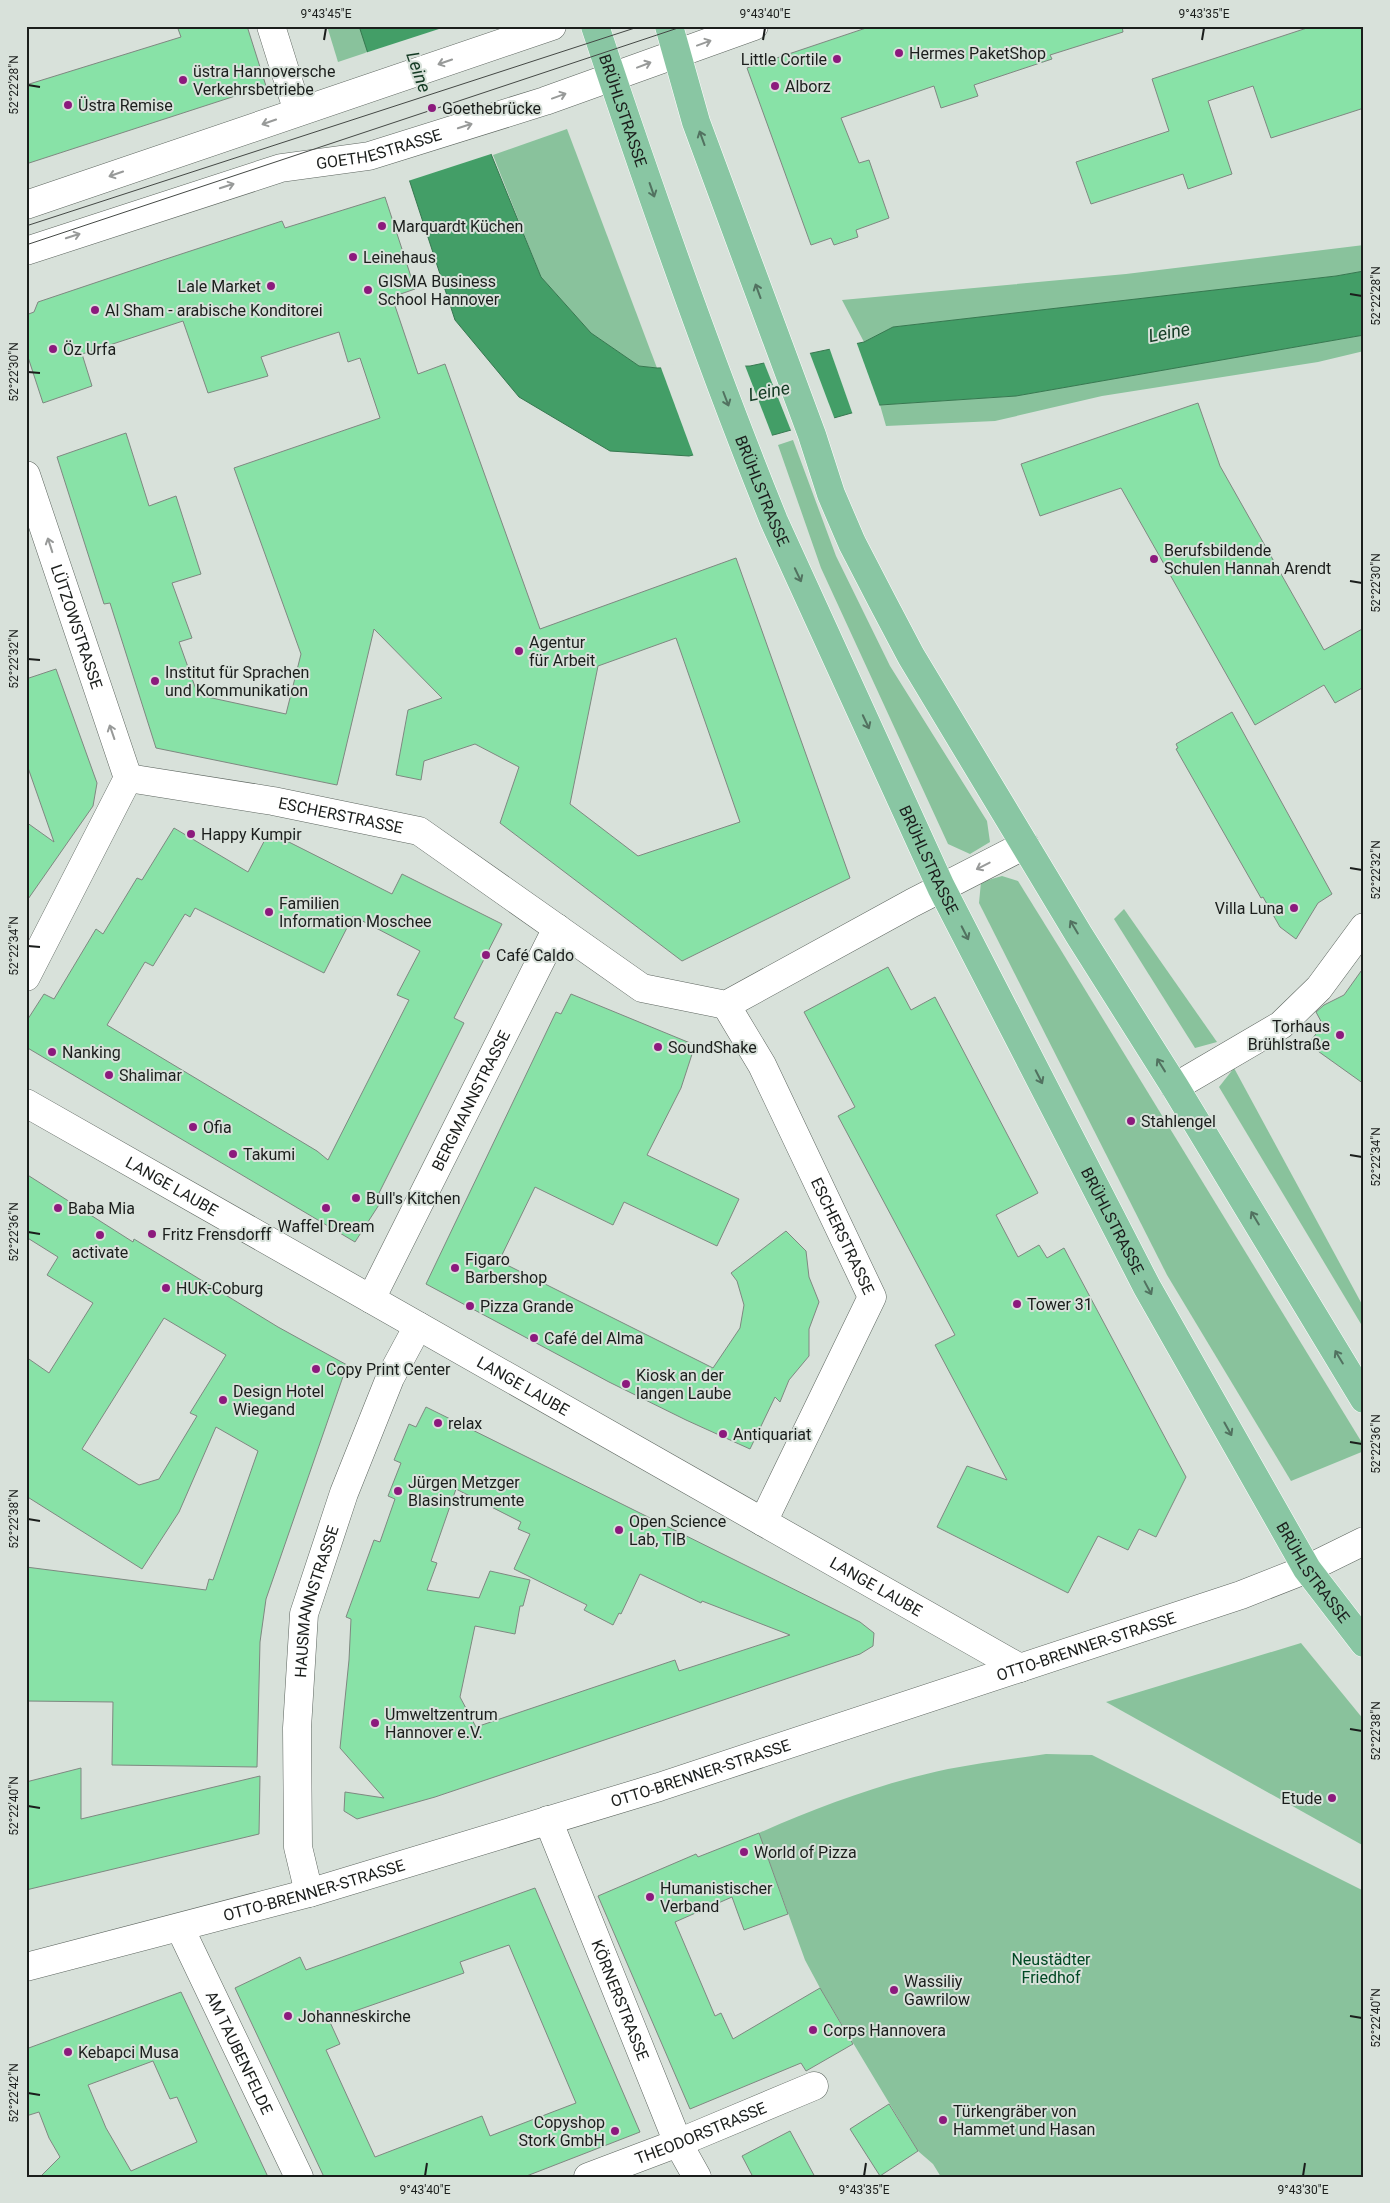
<svg xmlns="http://www.w3.org/2000/svg" width="1390" height="2203" font-family="Roboto,sans-serif">
<rect width="100%" height="100%" fill="#d8e1da"/>
<g fill="#89c29c">
<polygon points="327,26 446,26 338,62"/>
<polygon points="567,129 657,368 639,366 591,333 541,277 493,155"/>
<polygon points="1364,245 1364,271 1336,276 893,327 864,342 842,300 1126,274"/>
<polygon points="1364,335 1364,351 1318,362 1102,396 995,421 886,426 880,405 1016,396"/>
<polygon points="793,440 836,556 890,666 987,821 990,842 970,854 948,844 821,568 778,445"/>
<polygon points="1002,876 1018,881 1059,947 1364,1446 1364,1451 1291,1481 1167,1275 979,903 981,882"/>
<polygon points="1124,909 1217,1042 1195,1048 1114,919"/>
<polygon points="1234,1068 1364,1308 1364,1329 1219,1087"/>
<polygon points="1301,1643 1364,1720 1364,1846 1106,1702"/>
<path d="M 1046,1754 L 1092,1755 L 1364,1891 L 1364,2177 L 941,2177 L 933,2164 L 918,2151 L 820,1988 L 805,1960 L 759,1833 C 820,1806 882,1783 948,1769 C 980,1763 1013,1759 1046,1754 Z"/>
</g>
<polygon fill="#439e67" stroke="#377850" points="359,26 439,26 541,277 591,333 639,366 657,368 750,366 864,342 893,327 1336,276 1364,271 1364,335 1016,396 880,405 777,434 689,456 610,451 519,397 455,320"/>
<g fill="#d8e1da">
<polygon points="442,28 494,153 408,181 365,53"/>
<polygon points="856,341 880,407 853,415 829,347"/>
<polygon points="809,351 835,420 792,433 763,360"/>
<polygon points="744,363 773,438 694,457 660,365"/>
</g>
<g fill="#88e2a7" stroke="#7f8881" fill-rule="evenodd">
<polygon points="177,26 247,26 266,86 26,164 26,85 181,37"/>
<polygon points="872,26 1122,26 1123,32 1050,55 1052,59 974,85 978,96 941,108 934,86 841,118 859,163 869,160 889,218 856,230 858,237 834,245 831,238 811,245 747,68"/>
<polygon points="1313,26 1364,26 1364,108 1271,138 1253,86 1208,101 1232,174 1188,189 1183,174 1091,204 1076,162 1169,131 1152,79"/>
<path d="M 385,197 L 415,289 L 392,297 L 418,374 L 445,364 L 540,629 L 736,558 L 850,878 L 682,961 L 500,823 L 519,767 L 475,744 L 424,761 L 421,780 L 396,775 L 408,710 L 442,698 L 374,629 L 337,785 L 156,748 L 110,603 L 104,604 L 57,457 L 126,433 L 149,506 L 176,496 L 201,574 L 172,583 L 192,638 L 179,642 L 198,695 L 286,714 L 301,654 L 234,468 L 380,418 L 360,358 L 348,362 L 339,332 L 261,357 L 268,376 L 208,393 L 183,321 L 82,354 L 92,386 L 43,403 L 26,351 L 26,315 L 34,312 L 38,302 L 163,260 L 282,221 L 285,228 ZM 676,638 L 740,822 L 638,856 L 570,804 L 598,666 Z"/>
<polygon points="1198,403 1220,466 1324,650 1364,628 1364,687 1335,703 1324,685 1255,725 1121,488 1040,516 1021,464"/>
<polygon points="56,669 97,783 93,806 26,902 26,822 54,842 26,762 26,679"/>
<polygon points="1232,712 1332,894 1318,903 1296,939 1280,927 1263,897 1261,898 1176,749 1178,748 1176,744"/>
<path d="M 174,828 L 248,872 L 269,832 L 392,894 L 402,874 L 502,924 L 454,1018 L 464,1023 L 379,1193 L 384,1197 L 355,1242 L 26,1047 L 26,1022 L 44,994 L 54,999 L 96,929 L 103,934 L 137,878 L 142,880 ZM 195,908 L 324,973 L 353,916 L 420,951 L 397,995 L 409,1000 L 328,1160 L 317,1151 L 107,1025 L 145,962 L 153,966 L 185,914 L 190,917 Z"/>
<polygon points="888,967 911,1010 935,997 1038,1193 996,1215 1018,1257 1039,1245 1047,1258 1064,1248 1186,1477 1156,1537 1139,1529 1128,1550 1098,1536 1068,1593 937,1527 967,1466 1007,1480 935,1345 955,1335 838,1116 855,1107 804,1012"/>
<polygon points="1364,967 1364,1084 1308,1044 1323,1025 1316,1012 1324,1005 1344,995"/>
<polygon points="571,994 695,1045 681,1088 647,1155 739,1199 717,1246 624,1202 613,1225 535,1187 499,1261 713,1368 740,1328 744,1305 737,1281 731,1273 786,1231 806,1251 809,1277 819,1302 809,1329 809,1356 789,1380 780,1402 775,1397 750,1449 686,1420 609,1382 426,1284 556,1012 561,1014"/>
<path d="M 26,1174 L 133,1242 L 134,1239 L 278,1327 L 347,1365 L 266,1599 L 260,1642 L 257,1767 L 112,1765 L 113,1702 L 26,1701 L 26,1567 L 206,1590 L 209,1579 L 213,1580 L 258,1451 L 216,1427 L 179,1512 L 142,1569 L 26,1496 L 26,1357 L 49,1373 L 93,1303 L 47,1275 L 58,1257 L 26,1237 ZM 164,1318 L 226,1355 L 190,1413 L 197,1416 L 159,1479 L 139,1485 L 82,1449 Z"/>
<path d="M 426,1407 L 860,1622 L 874,1633 L 873,1646 L 860,1654 L 435,1797 L 357,1819 L 344,1811 L 345,1792 L 384,1798 L 340,1748 L 349,1660 L 351,1619 L 346,1617 L 374,1540 L 380,1542 L 395,1499 L 388,1496 L 401,1463 L 394,1460 L 409,1424 L 416,1427 ZM 456,1489 L 521,1522 L 518,1529 L 530,1534 L 514,1569 L 587,1605 L 584,1610 L 613,1625 L 619,1613 L 621,1614 L 640,1574 L 701,1603 L 702,1601 L 790,1635 L 679,1671 L 675,1660 L 476,1727 L 460,1697 L 475,1626 L 515,1634 L 520,1606 L 523,1606 L 530,1580 L 490,1571 L 479,1598 L 427,1590 L 437,1563 L 431,1561 Z"/>
<polygon points="81,1768 81,1819 260,1776 259,1834 26,1890 26,1782"/>
<polygon points="759,1833 788,1914 744,1930 732,1897 675,1922 715,2016 721,2013 733,2039 820,1988 853,2044 806,2071 801,2063 690,2109 598,1896 696,1854 698,1857"/>
<path d="M 535,1888 L 640,2132 L 524,2177 L 324,2177 L 235,1988 L 300,1957 L 306,1970 ZM 509,1945 L 576,2103 L 490,2136 L 482,2116 L 375,2157 L 326,2050 L 340,2044 L 329,2020 L 464,1973 L 460,1962 Z"/>
<path d="M 181,1992 L 268,2177 L 40,2177 L 60,2157 L 49,2138 L 39,2112 L 26,2116 L 26,2049 ZM 153,2061 L 170,2099 L 177,2097 L 197,2142 L 131,2171 L 106,2128 L 88,2085 Z"/>
<polygon points="889,2104 918,2151 880,2176 850,2129"/>
<polygon points="790,2131 815,2177 753,2177 742,2156"/>
</g>
<g fill="none" stroke-linecap="round" stroke-linejoin="round">
<g stroke="#5d655f" stroke-width="29">
<g id="minor">
<polyline points="271,26 298,112"/>
<polyline points="26,205 552,26"/>
<path id="s1" d="M 26,251 L 281,168 L 369,156 L 545,101 L 754,26"/>
<path id="s2" d="M 26,475 L 128,778"/>
<path id="s3" d="M 128,778 L 273,801 L 419,831 L 642,988 L 726,1005 L 912,903 L 1025,845"/>
<polyline points="26,977 128,778"/>
<path id="s4" d="M 726,1005 L 762,1065 L 872,1297 L 763,1522"/>
<polyline points="1175,1087 1281,1025 1319,988 1364,927"/>
<path id="s5" d="M 26,1103 L 1020,1668"/>
<path id="s6" d="M 371,1299 L 557,928"/>
<path id="s7" d="M 548,1820 L 678,2143 L 697,2177"/>
<path id="s8" d="M 309,1893 L 298,1847 L 297,1728 L 304,1614 L 344,1493 L 390,1378 L 418,1326"/>
<path id="s9" d="M 180,1928 L 299,2177"/>
<path id="s10" d="M 26,1967 L 309,1893 L 659,1787 L 1241,1595 L 1307,1569 L 1364,1541"/>
<path id="s11" d="M 588,2177 L 678,2143 L 814,2086"/>
</g>
</g>
<g stroke="#fff" stroke-width="29">
<g id="major">
<path id="s12" d="M 595,26 C 650,192 708,358 774,521 L 941,887 L 1147,1287 L 1307,1569 L 1364,1643"/>
<polyline points="669,26 696,122 812,435 831,494 852,543 882,601 911,656 1079,935 1175,1087 1364,1399"/>
</g>
</g>
<use href="#minor" stroke="#fff" stroke-width="28"/>
<use href="#major" stroke="#89c6a3" stroke-width="28"/>
<g stroke="#444845" stroke-width="1">
<polyline points="26,226 641,26"/>
<polyline points="26,245 684,26"/>
</g>
</g>
<defs><path id="oneway-shaft" d="M-6 0H5M1.5-3L5.5 0L1.5 3" fill="none" stroke-width="1.6" stroke-linecap="round" stroke-linejoin="round" transform="scale(1.25)"/></defs>
<g stroke="#989a99">
<use href="#oneway-shaft" transform="translate(704 43) rotate(-20)"/>
<use href="#oneway-shaft" transform="translate(445 62) rotate(161)"/>
<use href="#oneway-shaft" transform="translate(644 65) rotate(-21)"/>
<use href="#oneway-shaft" transform="translate(559 96) rotate(-20)"/>
<use href="#oneway-shaft" transform="translate(269 122) rotate(161)"/>
<use href="#oneway-shaft" transform="translate(465 126) rotate(-18)"/>
<use href="#oneway-shaft" transform="translate(116 174) rotate(161)"/>
<use href="#oneway-shaft" transform="translate(227 186) rotate(-18)"/>
<use href="#oneway-shaft" transform="translate(73 236) rotate(-18)"/>
<use href="#oneway-shaft" transform="translate(50 545) rotate(-108)"/>
<use href="#oneway-shaft" transform="translate(112 732) rotate(-109)"/>
<use href="#oneway-shaft" transform="translate(983 866) rotate(153)"/>
</g>
<g stroke="#527260">
<use href="#oneway-shaft" transform="translate(702 138) rotate(-110)"/>
<use href="#oneway-shaft" transform="translate(652 190) rotate(71)"/>
<use href="#oneway-shaft" transform="translate(758 291) rotate(-110)"/>
<use href="#oneway-shaft" transform="translate(726 399) rotate(69)"/>
<use href="#oneway-shaft" transform="translate(798 575) rotate(65)"/>
<use href="#oneway-shaft" transform="translate(866 722) rotate(65)"/>
<use href="#oneway-shaft" transform="translate(1074 927) rotate(-121)"/>
<use href="#oneway-shaft" transform="translate(965 933) rotate(63)"/>
<use href="#oneway-shaft" transform="translate(1161 1065) rotate(-122)"/>
<use href="#oneway-shaft" transform="translate(1039 1077) rotate(63)"/>
<use href="#oneway-shaft" transform="translate(1255 1218) rotate(-121)"/>
<use href="#oneway-shaft" transform="translate(1148 1288) rotate(62)"/>
<use href="#oneway-shaft" transform="translate(1339 1357) rotate(-121)"/>
<use href="#oneway-shaft" transform="translate(1228 1429) rotate(61)"/>
</g>
<path fill="none" stroke="#1b1e1c" stroke-width="2" d="M 324,40 L 326,28M 763,40 L 765,28M 1202,40 L 1204,28M 28,85 L 40,87M 1350,294 L 1362,296M 28,372 L 40,373M 1350,581 L 1362,583M 28,659 L 40,660M 1350,868 L 1362,870M 28,946 L 40,947M 1350,1155 L 1362,1157M 28,1232 L 40,1234M 1350,1442 L 1362,1444M 28,1519 L 40,1521M 1350,1729 L 1362,1731M 28,1806 L 40,1808M 1350,2016 L 1362,2018M 28,2093 L 40,2095M 425,2176 L 427,2163M 864,2176 L 866,2163M 1303,2176 L 1305,2163"/>
<g fill="#8c1a7d" stroke="#d8e1da" stroke-width="2">
<circle cx="899" cy="53" r="5"/>
<circle cx="837" cy="59" r="5"/>
<circle cx="183" cy="80" r="5"/>
<circle cx="775" cy="86" r="5"/>
<circle cx="68" cy="105" r="5"/>
<circle cx="432" cy="108" r="5"/>
<circle cx="382" cy="226" r="5"/>
<circle cx="353" cy="257" r="5"/>
<circle cx="271" cy="286" r="5"/>
<circle cx="368" cy="290" r="5"/>
<circle cx="95" cy="310" r="5"/>
<circle cx="53" cy="349" r="5"/>
<circle cx="1154" cy="559" r="5"/>
<circle cx="519" cy="651" r="5"/>
<circle cx="155" cy="681" r="5"/>
<circle cx="191" cy="834" r="5"/>
<circle cx="1294" cy="908" r="5"/>
<circle cx="269" cy="912" r="5"/>
<circle cx="486" cy="955" r="5"/>
<circle cx="1340" cy="1035" r="5"/>
<circle cx="658" cy="1047" r="5"/>
<circle cx="52" cy="1052" r="5"/>
<circle cx="109" cy="1075" r="5"/>
<circle cx="1131" cy="1121" r="5"/>
<circle cx="193" cy="1127" r="5"/>
<circle cx="233" cy="1154" r="5"/>
<circle cx="356" cy="1198" r="5"/>
<circle cx="58" cy="1208" r="5"/>
<circle cx="326" cy="1208" r="5"/>
<circle cx="152" cy="1234" r="5"/>
<circle cx="100" cy="1235" r="5"/>
<circle cx="455" cy="1268" r="5"/>
<circle cx="166" cy="1288" r="5"/>
<circle cx="1017" cy="1304" r="5"/>
<circle cx="470" cy="1306" r="5"/>
<circle cx="534" cy="1338" r="5"/>
<circle cx="316" cy="1369" r="5"/>
<circle cx="626" cy="1384" r="5"/>
<circle cx="223" cy="1400" r="5"/>
<circle cx="438" cy="1423" r="5"/>
<circle cx="723" cy="1434" r="5"/>
<circle cx="398" cy="1491" r="5"/>
<circle cx="619" cy="1530" r="5"/>
<circle cx="375" cy="1723" r="5"/>
<circle cx="1332" cy="1798" r="5"/>
<circle cx="744" cy="1852" r="5"/>
<circle cx="650" cy="1897" r="5"/>
<circle cx="894" cy="1990" r="5"/>
<circle cx="288" cy="2016" r="5"/>
<circle cx="813" cy="2030" r="5"/>
<circle cx="68" cy="2052" r="5"/>
<circle cx="943" cy="2120" r="5"/>
<circle cx="615" cy="2131" r="5"/>
</g>
<g text-anchor="middle" dominant-baseline="central" stroke-width="4" stroke-linejoin="round" paint-order="stroke">
<g font-size="16" fill="#1b1e1c" stroke="#d8e1da" text-anchor="start">
<text x="909" y="53">Hermes PaketShop</text>
<text x="827" y="59" text-anchor="end">Little Cortile</text>
<text x="193" y="71">üstra Hannoversche<tspan x="193" dy="18">Verkehrsbetriebe</tspan></text>
<text x="785" y="86">Alborz</text>
<text x="78" y="105">Üstra Remise</text>
<text x="442" y="108">Goethebrücke</text>
<text x="392" y="226">Marquardt Küchen</text>
<text x="363" y="257">Leinehaus</text>
<text x="378" y="281">GISMA Business<tspan x="378" dy="18">School Hannover</tspan></text>
<text x="261" y="286" text-anchor="end">Lale Market</text>
<text x="105" y="310">Al Sham - arabische Konditorei</text>
<text x="63" y="349">Öz Urfa</text>
<text x="1164" y="550">Berufsbildende<tspan x="1164" dy="18">Schulen Hannah Arendt</tspan></text>
<text x="529" y="642">Agentur<tspan x="529" dy="18">für Arbeit</tspan></text>
<text x="165" y="672">Institut für Sprachen<tspan x="165" dy="18">und Kommunikation</tspan></text>
<text x="201" y="834">Happy Kumpir</text>
<text x="279" y="903">Familien<tspan x="279" dy="18">Information Moschee</tspan></text>
<text x="1284" y="908" text-anchor="end">Villa Luna</text>
<text x="496" y="955">Café Caldo</text>
<text x="1330" y="1026" text-anchor="end">Torhaus<tspan x="1330" dy="18">Brühlstraße</tspan></text>
<text x="668" y="1047">SoundShake</text>
<text x="62" y="1052">Nanking</text>
<text x="119" y="1075">Shalimar</text>
<text x="1141" y="1121">Stahlengel</text>
<text x="203" y="1127">Ofia</text>
<text x="243" y="1154">Takumi</text>
<text x="366" y="1198">Bull's Kitchen</text>
<text x="68" y="1208">Baba Mia</text>
<text x="326" y="1226" text-anchor="middle">Waffel Dream</text>
<text x="162" y="1234">Fritz Frensdorff</text>
<text x="100" y="1252" text-anchor="middle">activate</text>
<text x="465" y="1259">Figaro<tspan x="465" dy="18">Barbershop</tspan></text>
<text x="176" y="1288">HUK-Coburg</text>
<text x="1027" y="1304">Tower 31</text>
<text x="480" y="1306">Pizza Grande</text>
<text x="544" y="1338">Café del Alma</text>
<text x="326" y="1369">Copy Print Center</text>
<text x="636" y="1375">Kiosk an der<tspan x="636" dy="18">langen Laube</tspan></text>
<text x="233" y="1391">Design Hotel<tspan x="233" dy="18">Wiegand</tspan></text>
<text x="448" y="1423">relax</text>
<text x="733" y="1434">Antiquariat</text>
<text x="408" y="1482">Jürgen Metzger<tspan x="408" dy="18">Blasinstrumente</tspan></text>
<text x="629" y="1521">Open Science<tspan x="629" dy="18">Lab, TIB</tspan></text>
<text x="385" y="1714">Umweltzentrum<tspan x="385" dy="18">Hannover e.V.</tspan></text>
<text x="1322" y="1798" text-anchor="end">Etude</text>
<text x="754" y="1852">World of Pizza</text>
<text x="660" y="1888">Humanistischer<tspan x="660" dy="18">Verband</tspan></text>
<text x="904" y="1981">Wassiliy<tspan x="904" dy="18">Gawrilow</tspan></text>
<text x="298" y="2016">Johanneskirche</text>
<text x="823" y="2030">Corps Hannovera</text>
<text x="78" y="2052">Kebapci Musa</text>
<text x="953" y="2111">Türkengräber von<tspan x="953" dy="18">Hammet und Hasan</tspan></text>
<text x="605" y="2122" text-anchor="end">Copyshop<tspan x="605" dy="18">Stork GmbH</tspan></text>
</g>
<g font-size="16" fill="#1b1e1c" stroke="#d8e1da">
<text stroke="none"><textPath href="#s12" startOffset="89">BRÜHLSTRASSE</textPath></text>
<text stroke="none"><textPath href="#s1" startOffset="368">GOETHESTRASSE</textPath></text>
<text stroke="none"><textPath href="#s12" startOffset="494">BRÜHLSTRASSE</textPath></text>
<text stroke="none"><textPath href="#s2" startOffset="160">LÜTZOWSTRASSE</textPath></text>
<text stroke="none"><textPath href="#s3" startOffset="216">ESCHERSTRASSE</textPath></text>
<text stroke="none"><textPath href="#s12" startOffset="899">BRÜHLSTRASSE</textPath></text>
<text stroke="none"><textPath href="#s6" startOffset="222">BERGMANNSTRASSE</textPath></text>
<text stroke="none"><textPath href="#s5" startOffset="168">LANGE LAUBE</textPath></text>
<text stroke="none"><textPath href="#s12" startOffset="1304">BRÜHLSTRASSE</textPath></text>
<text stroke="none"><textPath href="#s4" startOffset="259">ESCHERSTRASSE</textPath></text>
<text stroke="none"><textPath href="#s5" startOffset="572">LANGE LAUBE</textPath></text>
<text stroke="none"><textPath href="#s12" startOffset="1709">BRÜHLSTRASSE</textPath></text>
<text stroke="none"><textPath href="#s5" startOffset="978">LANGE LAUBE</textPath></text>
<text stroke="none"><textPath href="#s8" startOffset="295">HAUSMANNSTRASSE</textPath></text>
<text stroke="none"><textPath href="#s10" startOffset="1108">OTTO-BRENNER-STRASSE</textPath></text>
<text stroke="none"><textPath href="#s10" startOffset="702">OTTO-BRENNER-STRASSE</textPath></text>
<text stroke="none"><textPath href="#s10" startOffset="298">OTTO-BRENNER-STRASSE</textPath></text>
<text stroke="none"><textPath href="#s7" startOffset="194">KÖRNERSTRASSE</textPath></text>
<text stroke="none"><textPath href="#s9" startOffset="138">AM TAUBENFELDE</textPath></text>
<text stroke="none"><textPath href="#s11" startOffset="121">THEODORSTRASSE</textPath></text>
</g>
<g font-size="16" fill="#004824" stroke="#d8e1da">
<text x="1051" y="1959">Neustädter<tspan x="1051" dy="18">Friedhof</tspan></text>
</g>
<g font-size="18" font-style="italic" fill="#133a23" stroke="#d8e1da">
<text transform="translate(419 72) rotate(71)">Leine</text>
<text transform="translate(1169 332) rotate(-11)">Leine</text>
<text transform="translate(769 391) rotate(-11)">Leine</text>
</g>
</g>
<rect width="1390" height="2203" fill="none" stroke="#d8e1da" stroke-width="55"/>
<rect x="28" y="28" width="1334" height="2148" fill="none" stroke="#1b1e1c" stroke-width="2"/>
<g font-size="12" text-anchor="middle" fill="#1b1e1c">
<text x="326" y="18">9°43'45"E</text>
<text x="765" y="18">9°43'40"E</text>
<text x="1204" y="18">9°43'35"E</text>
<text transform="translate(14 85) rotate(-90)" y="4">52°22'28"N</text>
<text transform="translate(1376 296) rotate(-90)" y="4">52°22'28"N</text>
<text transform="translate(14 372) rotate(-90)" y="4">52°22'30"N</text>
<text transform="translate(1376 583) rotate(-90)" y="4">52°22'30"N</text>
<text transform="translate(14 659) rotate(-90)" y="4">52°22'32"N</text>
<text transform="translate(1376 870) rotate(-90)" y="4">52°22'32"N</text>
<text transform="translate(14 946) rotate(-90)" y="4">52°22'34"N</text>
<text transform="translate(1376 1157) rotate(-90)" y="4">52°22'34"N</text>
<text transform="translate(14 1232) rotate(-90)" y="4">52°22'36"N</text>
<text transform="translate(1376 1444) rotate(-90)" y="4">52°22'36"N</text>
<text transform="translate(14 1519) rotate(-90)" y="4">52°22'38"N</text>
<text transform="translate(1376 1731) rotate(-90)" y="4">52°22'38"N</text>
<text transform="translate(14 1806) rotate(-90)" y="4">52°22'40"N</text>
<text transform="translate(1376 2018) rotate(-90)" y="4">52°22'40"N</text>
<text transform="translate(14 2093) rotate(-90)" y="4">52°22'42"N</text>
<text x="425" y="2194">9°43'40"E</text>
<text x="864" y="2194">9°43'35"E</text>
<text x="1303" y="2194">9°43'30"E</text>
</g>
</svg>
